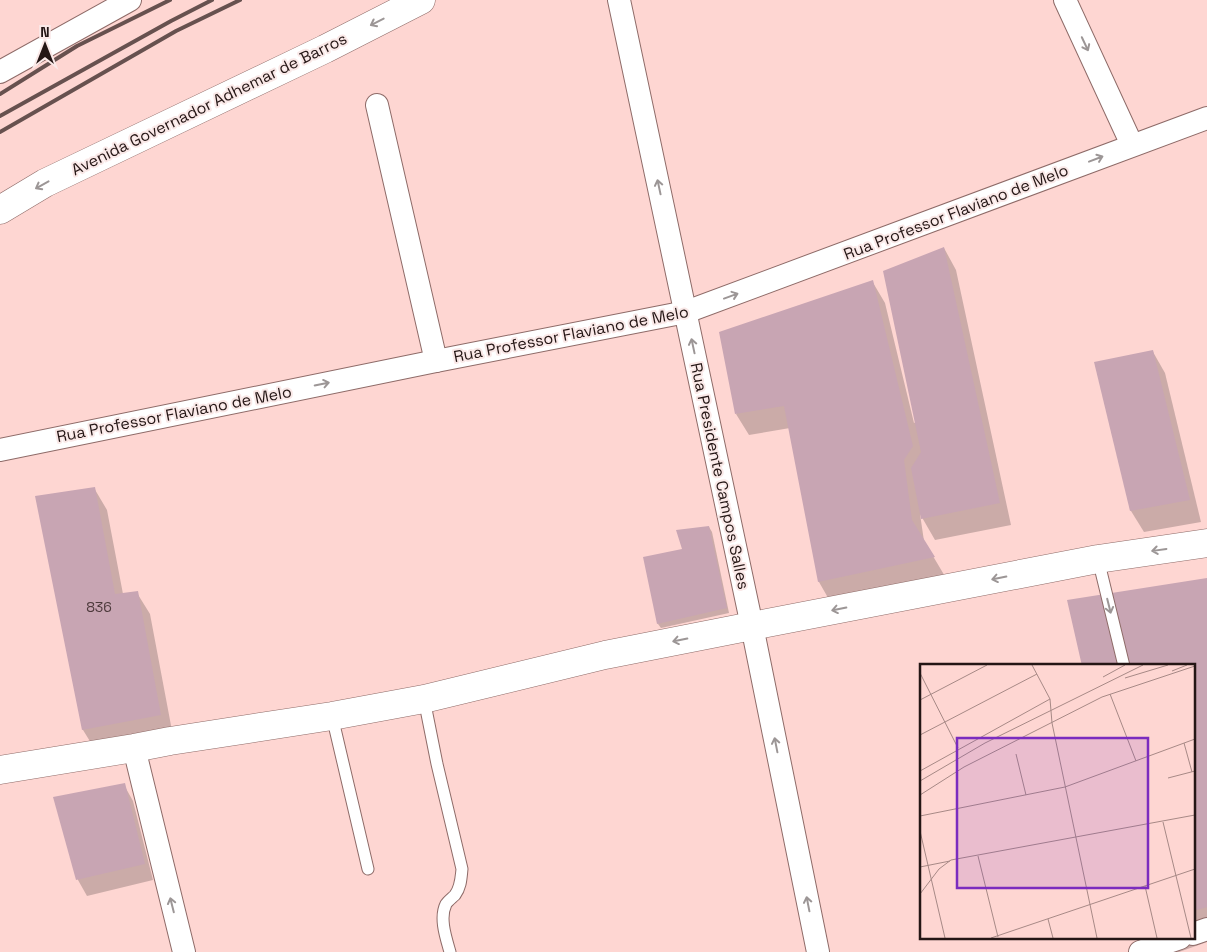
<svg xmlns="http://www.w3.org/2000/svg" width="1207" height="952" font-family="'Space Grotesk',sans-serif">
<rect width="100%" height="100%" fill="#fed6d2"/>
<g fill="#0003">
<polygon points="944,248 956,270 1011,525 935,540 920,514 924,541 946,578 831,603 819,582 790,428 749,435 736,414 872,281 885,303 914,423 916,422"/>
<polygon points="1153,352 1165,373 1201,522 1144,532 1131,511 1096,363"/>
<polygon points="94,488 107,510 123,594 137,593 150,614 173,736 96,751 83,730"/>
<polygon points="709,527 712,532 729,613 661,628 658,624 683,550"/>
<polygon points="1207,579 1207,942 1179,952 1158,952 1193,938 1193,666"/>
<polygon points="124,785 133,801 153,880 87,896 78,880 55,798"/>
</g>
<g fill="#c8a5b3">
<polygon points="944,247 1000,503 921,519 911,468 921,452 883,271"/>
<polygon points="873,280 913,446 904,460 912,520 935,557 818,582 784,406 735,414 719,332"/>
<polygon points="1153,350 1190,500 1130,511 1094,362"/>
<polygon points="95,487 115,594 138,591 161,715 82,730 35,496"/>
<polygon points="709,526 727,608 657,624 643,557 682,549 676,530"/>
<polygon points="1207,578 1207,907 1193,911 1193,666 1082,666 1067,600"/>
<polygon points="125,783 145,864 76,880 53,797"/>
</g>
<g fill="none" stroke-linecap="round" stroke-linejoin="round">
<g stroke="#8e6b68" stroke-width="13">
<g id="service">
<polyline points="1098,559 1124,666"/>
<path d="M 424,699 L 437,764 L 462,869 C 461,878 461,887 455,895 C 452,898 448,901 446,904 C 439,918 446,938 450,952"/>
<polyline points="332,716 368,869"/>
</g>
</g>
<g stroke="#8e6b68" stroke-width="24">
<g id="minor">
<polyline points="619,0 752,626 818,952"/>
<polyline points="1065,0 1132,145"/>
<polyline points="0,72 130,0"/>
<polyline points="377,105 436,361"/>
<polyline points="0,450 436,361 686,312 1207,118"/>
<polyline points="134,748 184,952"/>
<polyline points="1193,934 1207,929"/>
<polyline points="1140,952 1180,938"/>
</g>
</g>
<g stroke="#8e6b68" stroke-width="29">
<polyline id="secondary" points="0,210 45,183 325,49 421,0"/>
</g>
<g stroke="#8e6b68" stroke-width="29">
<polyline id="primary" points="0,770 134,748 170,741 332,716 424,699 605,655 752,626 1098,559 1207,543"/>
</g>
<use href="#service" stroke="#fff" stroke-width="11"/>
<use href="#minor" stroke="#fff" stroke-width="22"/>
<use href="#secondary" stroke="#fff" stroke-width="28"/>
<use href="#primary" stroke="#fff" stroke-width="28"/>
<g stroke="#67514f" stroke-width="4">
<polyline points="0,94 77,46 170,0"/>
<polyline points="0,116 171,21 212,0"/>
<polyline points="0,132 176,31 240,0"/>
</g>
</g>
<defs><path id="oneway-shaft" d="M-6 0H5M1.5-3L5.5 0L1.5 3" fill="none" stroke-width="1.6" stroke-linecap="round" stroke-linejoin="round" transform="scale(1.25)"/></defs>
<g stroke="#9c9696">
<use href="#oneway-shaft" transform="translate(377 22) rotate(153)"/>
<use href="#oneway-shaft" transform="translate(1085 44) rotate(65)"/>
<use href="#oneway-shaft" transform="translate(1096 159) rotate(-21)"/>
<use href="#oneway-shaft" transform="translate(42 185) rotate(151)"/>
<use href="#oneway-shaft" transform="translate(659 187) rotate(-102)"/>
<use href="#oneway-shaft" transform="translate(731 296) rotate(-20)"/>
<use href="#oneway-shaft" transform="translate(693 346) rotate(-102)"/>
<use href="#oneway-shaft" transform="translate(322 384) rotate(-11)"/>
<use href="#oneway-shaft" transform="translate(1159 550) rotate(172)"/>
<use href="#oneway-shaft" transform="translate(999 578) rotate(169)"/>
<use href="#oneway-shaft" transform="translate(1109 606) rotate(76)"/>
<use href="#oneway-shaft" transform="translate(839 609) rotate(169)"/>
<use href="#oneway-shaft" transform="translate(680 640) rotate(169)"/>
<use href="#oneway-shaft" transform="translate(776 745) rotate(-101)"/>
<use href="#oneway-shaft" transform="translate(808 904) rotate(-101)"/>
<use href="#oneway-shaft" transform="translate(172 905) rotate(-104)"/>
</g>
<g text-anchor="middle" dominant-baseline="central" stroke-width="4" stroke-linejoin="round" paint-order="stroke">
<g font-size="14" fill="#4d3a3c">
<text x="99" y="607">836</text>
</g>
<g font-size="16" fill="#241615" stroke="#fae9e8">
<text transform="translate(209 104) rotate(-26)">Avenida Governador Adhemar de Barros</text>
<text transform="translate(956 212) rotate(-21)">Rua Professor Flaviano de Melo</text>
<text transform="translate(571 334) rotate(-11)">Rua Professor Flaviano de Melo</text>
<text transform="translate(174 414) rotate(-11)">Rua Professor Flaviano de Melo</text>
<text transform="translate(720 476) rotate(78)">Rua Presidente Campos Salles</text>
</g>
</g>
<g transform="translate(920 664)">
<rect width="275" height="275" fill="#fed6d2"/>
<path fill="none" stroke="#a78986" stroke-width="1" d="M 112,1 L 130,35 L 132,59 L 177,274M 252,7 L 267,1M 0,9 L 38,84M 183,13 L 205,1M 205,14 L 248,1M 190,30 L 216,97M 0,36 L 67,1M 0,71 L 117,10M 264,79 L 272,108M 96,90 L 106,131M 0,107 L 130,35M 248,114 L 275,107M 0,117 L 65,79 L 223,1M 0,131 L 44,103 L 182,33 L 275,2M 0,152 L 145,123 L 275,75M 243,158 L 271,274M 0,167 L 25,274M 58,192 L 78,273M 0,203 L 30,197M 225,222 L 237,274M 0,230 L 19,205 L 31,196 L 275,151M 128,255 L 133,274M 71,274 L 275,205"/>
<path fill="#7b2cbf" fill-opacity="0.15" stroke="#7b2cbf" stroke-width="2.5" d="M 37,74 L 228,74 L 228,224 L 37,224 Z"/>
<rect width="275" height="275" fill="none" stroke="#241615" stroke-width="2.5"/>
</g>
<g transform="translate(45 45)" stroke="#fae9e8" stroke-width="4" paint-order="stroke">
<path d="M0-4L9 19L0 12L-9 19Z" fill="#241615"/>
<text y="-8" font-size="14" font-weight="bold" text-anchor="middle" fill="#241615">N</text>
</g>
</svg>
